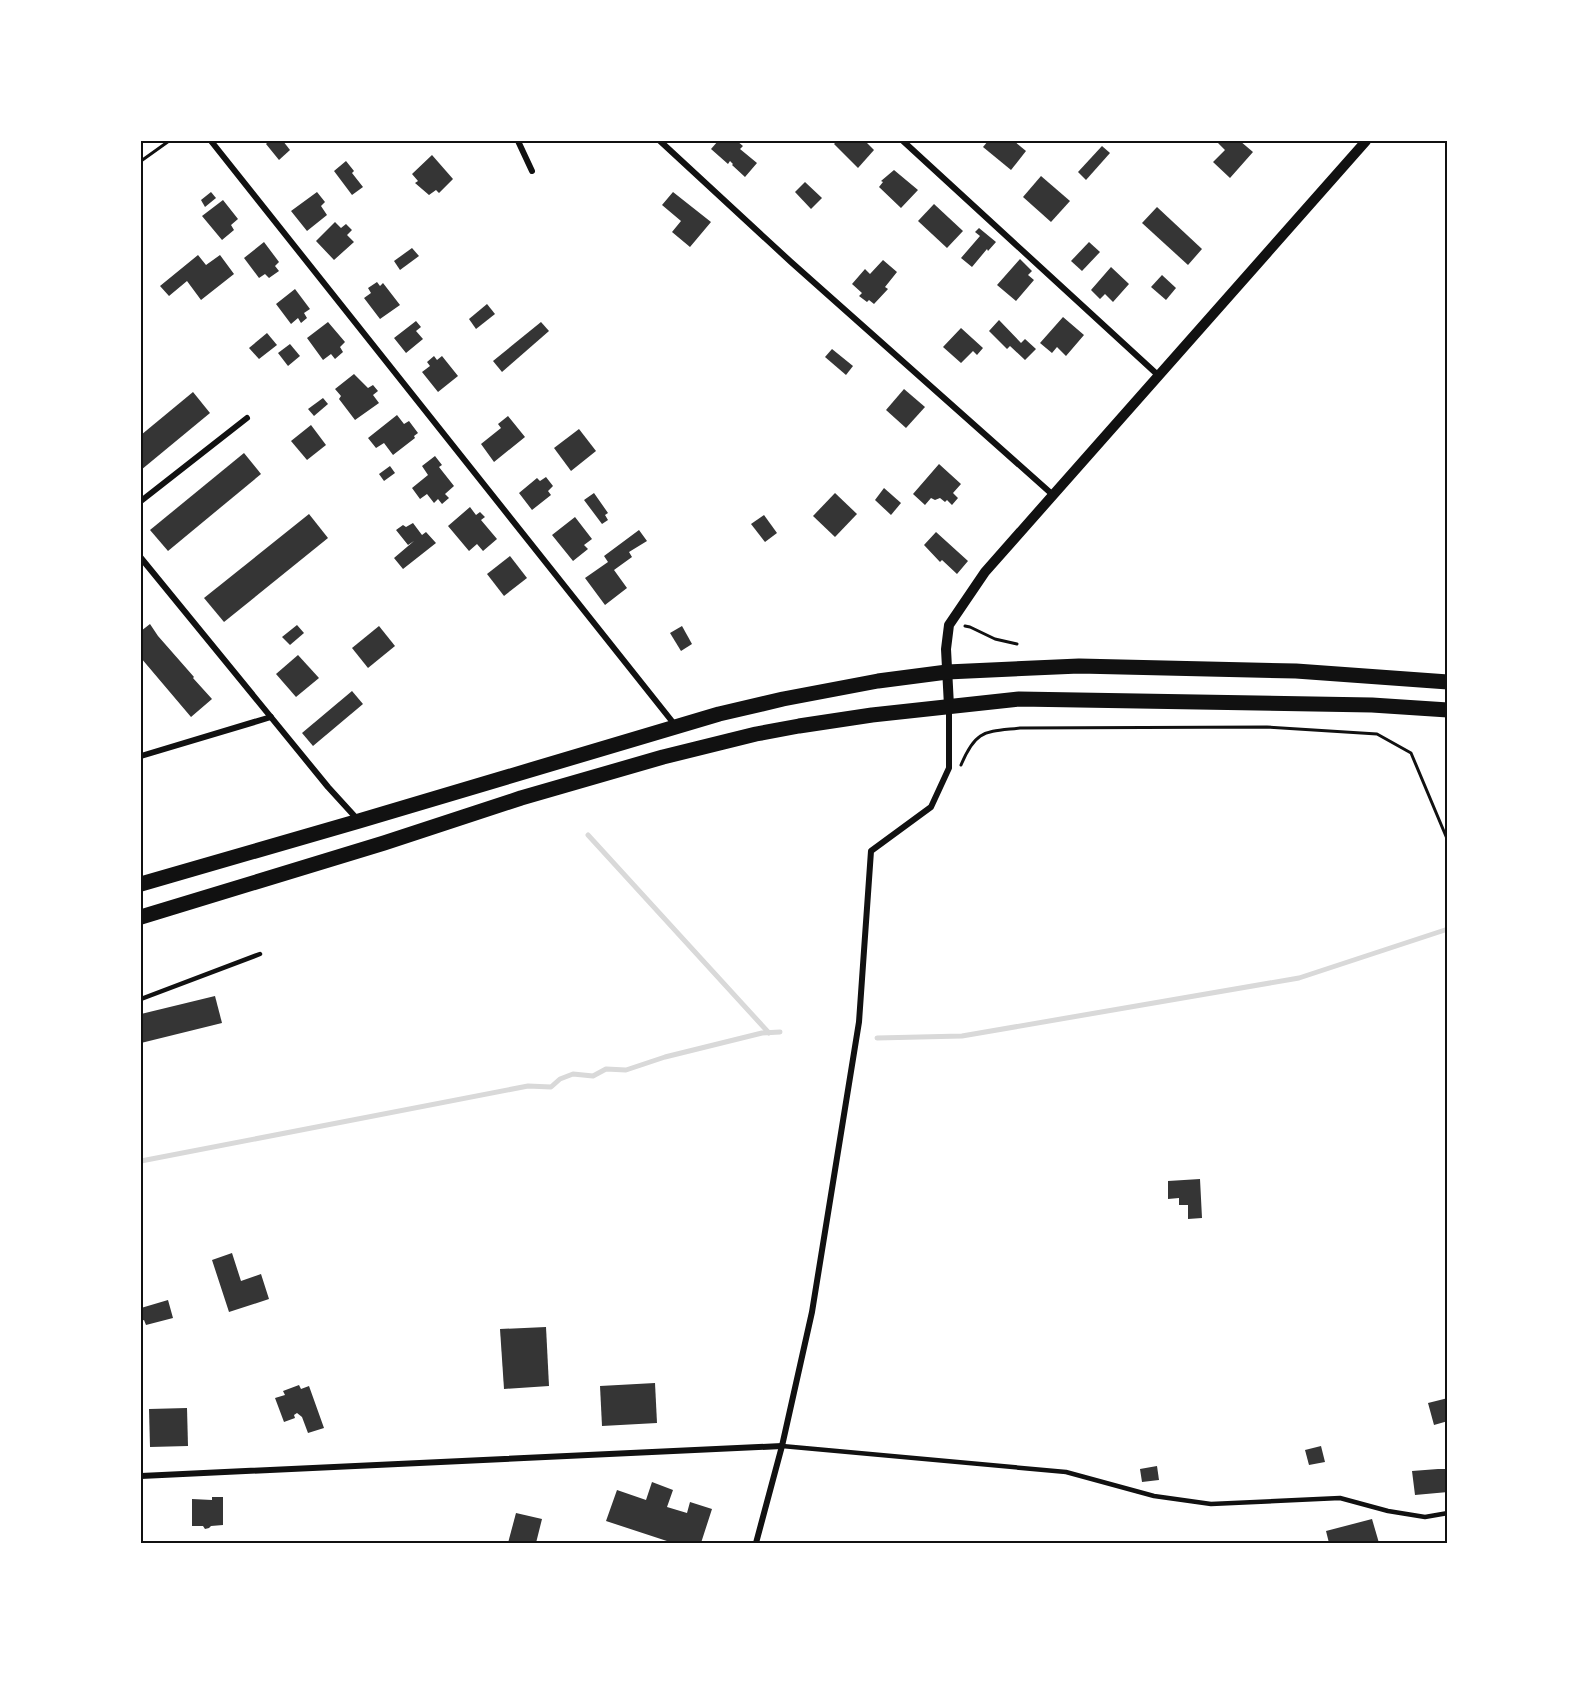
<svg xmlns="http://www.w3.org/2000/svg" width="1589" height="1684" font-family="Literata,serif">
<rect width="100%" height="100%" fill="#fff"/>
<g fill="none" stroke-linecap="round" stroke-linejoin="round">
<g stroke="#d9d9d9" stroke-width="5">
<polyline points="588,835 769,1033"/>
<polyline points="877,1038 962,1036 1299,978 1448,929"/>
<polyline points="141,1161 528,1086 551,1087 560,1079 573,1074 593,1076 606,1069 626,1070 665,1057 762,1033 780,1032"/>
</g>
</g>
<g fill="#353535">
<polygon points="269,141 283,141 290,150 279,160 266,144"/>
<polygon points="718,141 737,141 743,146 740,149 757,163 745,177 732,165 733,164 730,161 728,164 711,149"/>
<polygon points="837,141 865,141 874,150 858,168 834,144"/>
<polygon points="988,141 1014,141 1026,151 1011,170 983,147"/>
<polygon points="1219,141 1240,141 1253,152 1230,178 1213,162 1225,150 1218,143"/>
<polygon points="1102,146 1110,153 1086,180 1078,172"/>
<polygon points="432,155 453,179 439,193 436,190 429,195 415,183 418,181 412,174"/>
<polygon points="346,161 354,171 352,173 363,187 352,195 334,171"/>
<polygon points="894,170 918,190 901,208 879,187 883,182 881,181"/>
<polygon points="1041,176 1070,201 1051,222 1023,197"/>
<polygon points="805,182 822,198 811,209 795,192"/>
<polygon points="211,192 216,198 205,207 201,200"/>
<polygon points="317,192 325,202 321,206 327,215 307,231 291,211"/>
<polygon points="673,192 711,222 690,247 672,232 681,221 662,205"/>
<polygon points="223,200 238,219 231,225 234,230 222,240 202,216"/>
<polygon points="934,204 963,231 947,248 918,221"/>
<polygon points="1157,207 1202,249 1188,265 1142,223"/>
<polygon points="335,222 341,228 346,224 352,230 347,235 354,242 334,260 316,241"/>
<polygon points="979,228 996,242 988,251 987,249 972,267 961,258 980,236 975,232"/>
<polygon points="264,242 279,262 275,266 279,271 269,278 265,274 259,278 244,258"/>
<polygon points="1089,242 1100,252 1082,271 1071,261"/>
<polygon points="412,248 419,256 400,270 394,261"/>
<polygon points="198,255 206,265 220,255 234,274 201,300 187,281 169,296 160,286"/>
<polygon points="1020,259 1032,271 1028,275 1034,280 1016,301 997,285"/>
<polygon points="883,260 897,272 885,287 888,289 874,304 869,300 867,302 859,296 862,293 852,284 865,269 870,274"/>
<polygon points="1111,267 1129,284 1113,302 1105,294 1100,299 1091,290"/>
<polygon points="1162,275 1176,288 1166,300 1151,287"/>
<polygon points="377,282 380,286 383,283 400,305 380,319 364,298 371,293 368,288"/>
<polygon points="295,289 310,309 304,313 307,318 301,323 298,318 291,324 276,304"/>
<polygon points="487,304 495,314 476,329 469,319"/>
<polygon points="1063,317 1084,335 1066,356 1057,347 1052,353 1040,343"/>
<polygon points="999,320 1021,343 1025,339 1036,349 1025,360 1010,346 1007,349 989,331"/>
<polygon points="416,321 421,327 416,331 423,339 406,353 394,338"/>
<polygon points="328,322 345,342 340,347 343,352 335,359 331,354 323,360 307,338"/>
<polygon points="541,322 549,331 502,372 493,361"/>
<polygon points="961,328 983,348 977,355 973,351 961,363 943,347"/>
<polygon points="267,333 277,345 259,359 249,348"/>
<polygon points="290,344 300,356 288,366 278,353"/>
<polygon points="832,349 853,366 846,375 825,357"/>
<polygon points="434,356 437,360 442,356 458,376 438,392 422,372 430,366 427,362"/>
<polygon points="354,374 368,388 373,385 378,391 373,395 379,403 355,420 339,399 341,396 335,389"/>
<polygon points="904,389 925,407 906,428 886,410"/>
<polygon points="193,392 210,413 141,470 141,435"/>
<polygon points="323,398 328,404 314,416 308,409"/>
<polygon points="397,415 404,424 409,421 418,433 414,436 415,438 393,455 384,443 376,448 368,438"/>
<polygon points="508,416 525,437 494,462 481,444 501,428 498,424"/>
<polygon points="311,425 326,445 307,460 291,441"/>
<polygon points="579,429 596,451 571,471 554,448"/>
<polygon points="244,453 261,474 168,551 150,530"/>
<polygon points="435,456 442,465 439,467 454,486 445,494 449,498 442,504 438,499 434,503 427,494 420,499 412,488 428,475 422,466"/>
<polygon points="939,464 961,484 953,493 958,498 952,505 947,500 945,502 940,498 935,500 931,498 925,505 913,494"/>
<polygon points="390,466 395,473 384,481 379,474"/>
<polygon points="546,477 553,486 548,491 551,495 532,510 519,493 537,478 540,481"/>
<polygon points="884,488 901,503 891,515 875,500"/>
<polygon points="594,493 608,513 605,515 608,520 602,524 584,500"/>
<polygon points="835,493 857,514 835,537 813,516"/>
<polygon points="470,507 476,515 480,512 485,517 481,520 497,539 483,551 477,544 469,551 448,526"/>
<polygon points="309,514 328,538 224,622 204,598"/>
<polygon points="764,515 777,533 765,542 751,524"/>
<polygon points="575,517 592,539 584,545 588,549 573,561 552,535"/>
<polygon points="413,523 422,535 426,532 436,543 403,569 394,558 414,541 408,545 396,530 403,525 406,527"/>
<polygon points="639,530 647,541 629,552 632,557 614,570 627,588 605,605 585,578 608,562 604,556"/>
<polygon points="936,532 968,561 957,574 942,560 940,562 924,545"/>
<polygon points="510,556 527,578 504,596 487,574"/>
<polygon points="150,624 158,636 194,677 193,678 212,699 191,717 141,658 141,631"/>
<polygon points="297,625 304,633 290,645 282,637"/>
<polygon points="379,626 395,646 368,668 352,648"/>
<polygon points="682,626 692,644 681,651 670,633"/>
<polygon points="298,655 319,678 296,697 276,674"/>
<polygon points="352,691 363,704 313,746 302,733"/>
<polygon points="215,996 222,1023 141,1043 141,1014"/>
<polygon points="1200,1179 1202,1218 1188,1219 1188,1205 1179,1205 1179,1198 1168,1199 1168,1181"/>
<polygon points="232,1253 241,1281 261,1274 269,1299 229,1312 212,1260"/>
<polygon points="168,1300 173,1318 146,1325 144,1320 141,1321 141,1308"/>
<polygon points="546,1327 549,1386 504,1389 500,1329"/>
<polygon points="655,1383 657,1423 602,1426 600,1386"/>
<polygon points="299,1385 301,1389 309,1386 324,1428 308,1433 302,1417 297,1413 294,1415 295,1418 284,1422 275,1398 285,1395 283,1391"/>
<polygon points="1448,1398 1448,1421 1434,1425 1428,1403"/>
<polygon points="187,1408 188,1446 150,1447 149,1409"/>
<polygon points="1321,1446 1325,1462 1309,1465 1305,1450"/>
<polygon points="1157,1466 1159,1480 1142,1482 1140,1469"/>
<polygon points="1438,1469 1447,1469 1448,1492 1415,1495 1412,1471"/>
<polygon points="652,1482 673,1490 667,1507 687,1513 690,1502 712,1509 701,1543 673,1543 606,1521 617,1490 646,1500"/>
<polygon points="212,1497 223,1497 223,1525 211,1526 209,1528 205,1529 203,1526 192,1526 192,1499 212,1500"/>
<polygon points="516,1513 542,1519 536,1543 508,1543"/>
<polygon points="1372,1519 1379,1543 1329,1543 1326,1531"/>
</g>
<g fill="none" stroke-linecap="round" stroke-linejoin="round">
<g stroke="#111" stroke-width="3">
<polyline points="141,161 169,141"/>
<polyline points="965,626 970,627 995,639 1017,644"/>
<path d="M 961,765 C 976,729 985,732 1020,728 L 1267,727 L 1377,734 L 1411,753 L 1448,841"/>
</g>
<g stroke="#111" stroke-width="4.5">
<polyline points="141,999 260,954"/>
<polyline points="782,1446 1066,1472 1154,1496 1211,1504 1340,1498 1388,1511 1425,1517 1448,1513"/>
</g>
<g stroke="#111" stroke-width="6">
<polyline points="211,141 675,725"/>
<polyline points="518,141 532,171"/>
<polyline points="660,141 791,262 1053,495"/>
<polyline points="903,141 1159,376"/>
<polyline points="141,501 247,418"/>
<polyline points="141,558 328,787 359,821"/>
<polyline points="141,756 271,717"/>
<polyline points="141,1476 782,1446"/>
<polyline points="756,1543 782,1446 812,1312 859,1022 871,851 931,807 949,768 949,707"/>
</g>
<polyline stroke="#111" stroke-width="10" points="949,706 946,649 949,625 985,572 1366,141"/>
<g stroke="#111" stroke-width="15">
<polyline points="141,884 359,821 719,714 783,699 878,681 947,672 1079,666 1296,671 1448,682"/>
<polyline points="141,917 384,843 521,798 663,757 756,734 799,726 872,715 1019,699 1372,705 1448,710"/>
</g>
</g>
<rect width="1589" height="1684" fill="none" stroke="#ffffff" stroke-width="285"/>
<rect x="142" y="142" width="1304" height="1400" fill="none" stroke="#111" stroke-width="2"/>
</svg>
